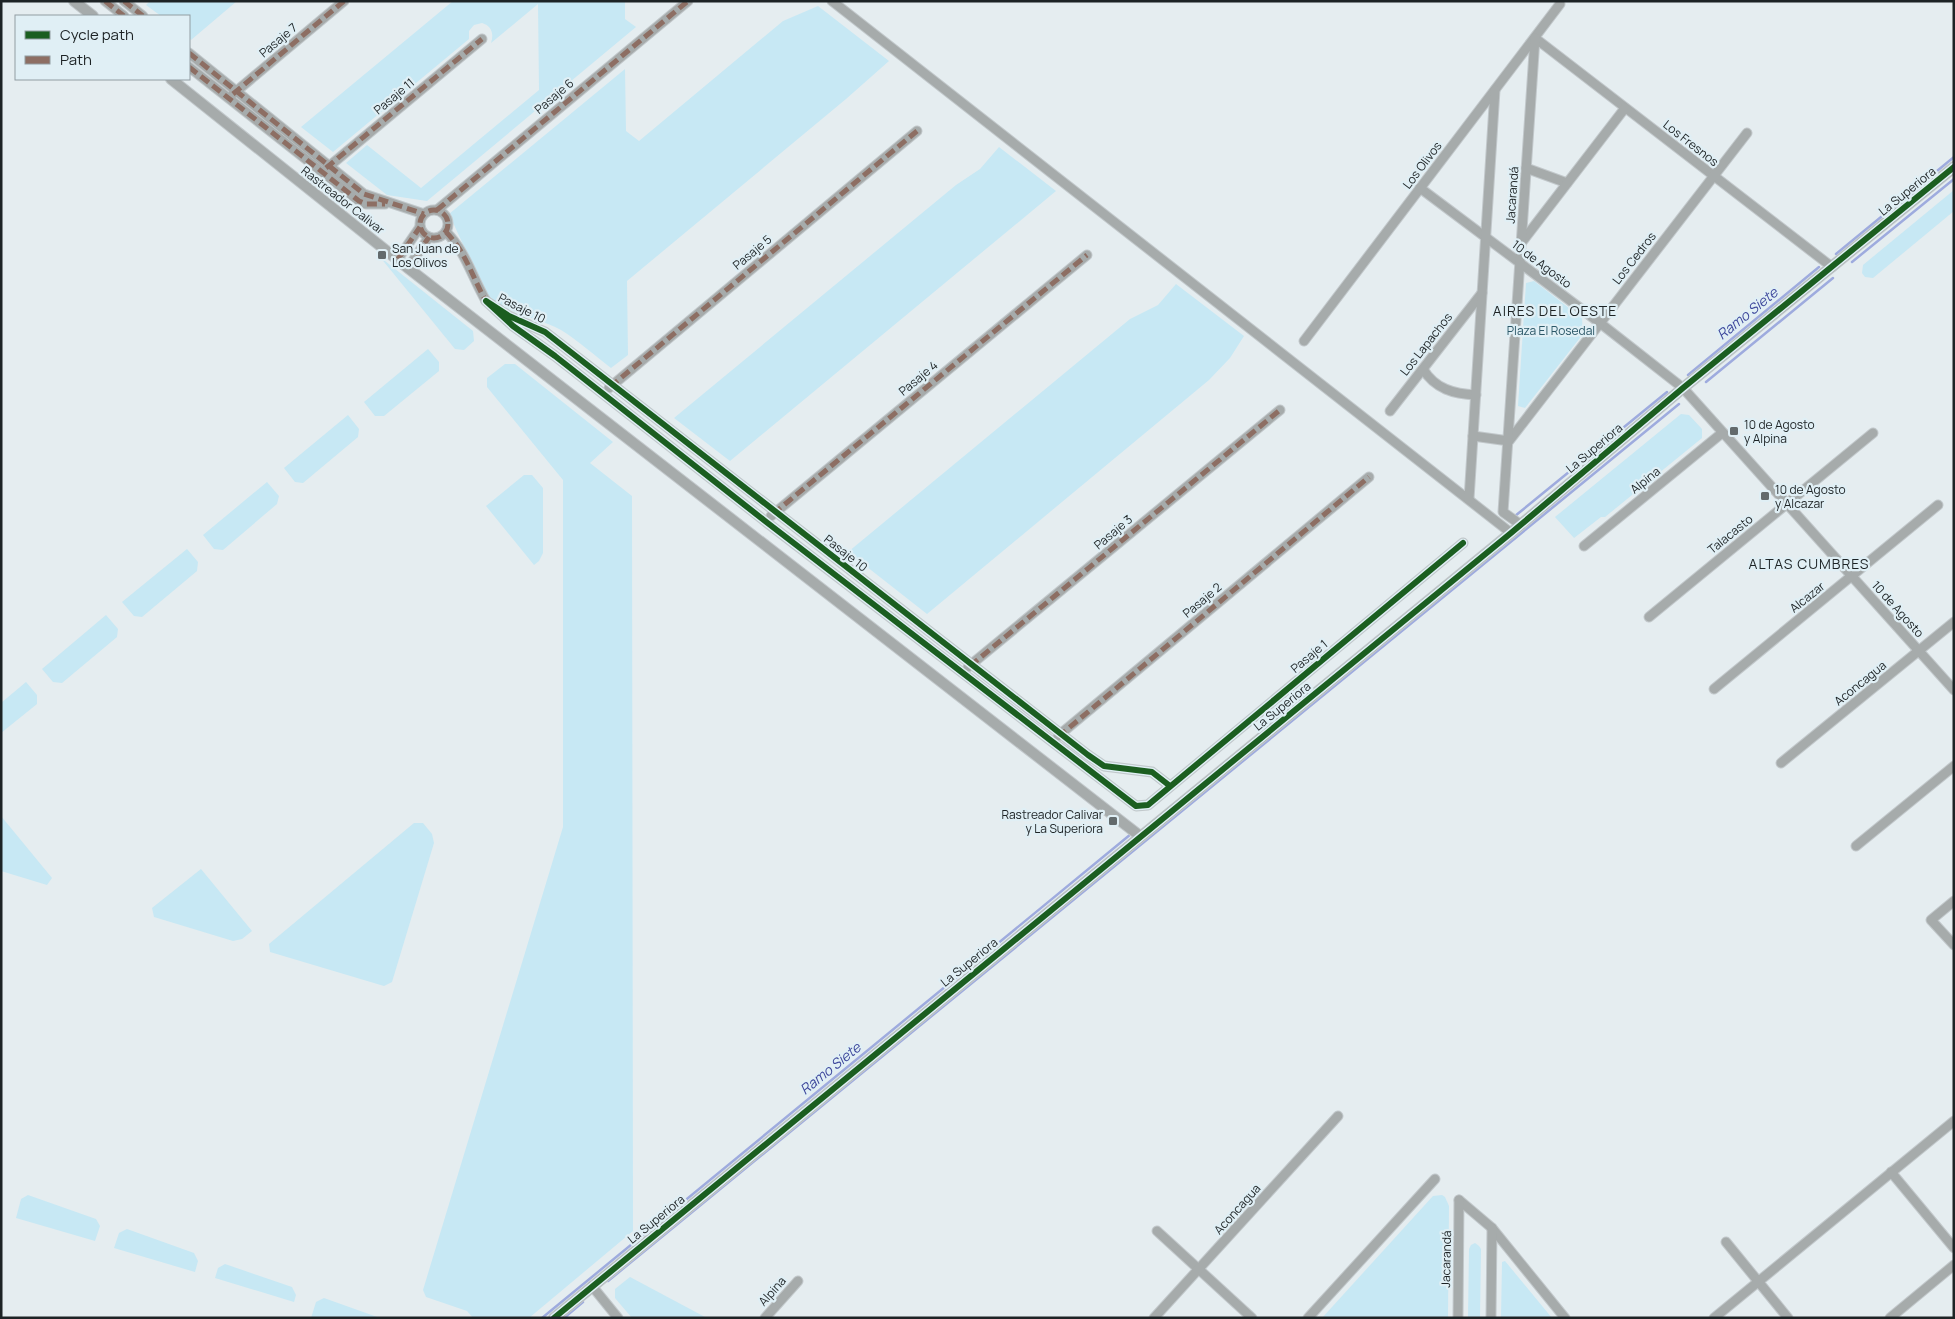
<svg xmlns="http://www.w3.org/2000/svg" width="1955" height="1319" font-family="Manrope,sans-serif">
<rect width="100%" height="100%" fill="#e5edf0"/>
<g fill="#c7e8f4">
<polygon points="150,1 237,1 191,40 189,38 189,16 161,16 146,5"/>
<path d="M 453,1 L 625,1 L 625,19 L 636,27 L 427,201 L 387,195 L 346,163 L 367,145 L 421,188 L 539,90 L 538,4 L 491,43 C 494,34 492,26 482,23 L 474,25 L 469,31 L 469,39 L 333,152 L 301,127 Z"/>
<path d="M 818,6 L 889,61 L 846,99 L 627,281 L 628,355 L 611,368 C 595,356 579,341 561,330 C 536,316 505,315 485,292 L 449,214 L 625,69 L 626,131 L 639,141 L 783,21 Z"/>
<polygon points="999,147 1056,191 730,461 674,418 956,185 980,169"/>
<polygon points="1954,190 1954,211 1873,278 1865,277 1862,273 1863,265"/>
<polygon points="380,257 473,331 474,341 464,350 455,349"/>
<polygon points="1534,281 1582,318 1583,334 1525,408 1518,406 1526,283"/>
<polygon points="1176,284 1244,336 1230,358 1209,380 927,614 848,552 1130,319 1158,305"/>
<polygon points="428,349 439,362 439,371 384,416 375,416 364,402"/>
<polygon points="505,364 515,364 613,442 590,463 632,496 633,1231 529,1318 473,1318 467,1311 426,1297 423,1290 563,827 563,480 487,387 487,378"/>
<polygon points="1681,414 1689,415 1702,429 1702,438 1605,517 1601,517 1574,538 1555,517"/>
<polygon points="348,415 359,429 358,437 303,483 295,482 284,468"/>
<polygon points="524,475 532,475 543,488 543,553 539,561 534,565 486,506"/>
<polygon points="267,482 279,496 277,504 223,550 214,549 203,535"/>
<polygon points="187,549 198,562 197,571 142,617 134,616 122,602"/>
<polygon points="106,615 118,629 117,637 62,683 53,682 42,669"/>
<polygon points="26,682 37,695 37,704 1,733 1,703"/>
<polygon points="1,816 52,878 47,885 1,871"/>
<polygon points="414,823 423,823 432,834 434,843 392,982 384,986 270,952 269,944"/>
<polygon points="201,869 252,931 242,939 233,941 154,917 152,908"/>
<polygon points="28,1195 96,1219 100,1226 95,1241 16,1218 21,1199"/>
<polygon points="1442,1195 1445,1197 1449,1206 1448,1318 1322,1318 1433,1196"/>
<polygon points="127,1229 194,1253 198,1261 195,1272 114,1248 119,1233"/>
<polygon points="1475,1243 1479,1246 1481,1249 1480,1318 1468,1318 1469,1249 1471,1245"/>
<polygon points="1505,1261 1552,1318 1501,1318 1502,1262"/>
<polygon points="225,1264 292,1287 296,1295 294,1302 215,1278 218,1268"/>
<polygon points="630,1277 705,1317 632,1318 615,1298 615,1289"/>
<polygon points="324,1298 380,1318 311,1318 316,1302"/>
</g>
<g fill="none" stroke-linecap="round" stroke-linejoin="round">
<g stroke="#9eabde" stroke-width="2.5">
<polyline points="1836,254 1954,157"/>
<polyline points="1852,262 1954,179"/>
<polyline points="1688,375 1819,267"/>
<polyline points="1706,382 1833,278"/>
<polyline points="1515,516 1667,392"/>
<polyline points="608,1281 1679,404"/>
<polyline points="542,1318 1131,834"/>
<polyline points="564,1318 583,1302"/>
</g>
<g stroke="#c2c8cb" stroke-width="11">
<g id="minor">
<polyline points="105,1 124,16"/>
<polyline points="124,1 143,16"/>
<polyline points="832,1 1511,533"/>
<polyline points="1535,38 1832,267"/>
<polyline points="189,53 364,194 424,214"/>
<polyline points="189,67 359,201 366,204 385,204"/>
<polyline points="233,94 344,1"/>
<polyline points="327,168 482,39"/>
<polyline points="1526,168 1567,183"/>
<polyline points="1420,188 1600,323 1683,388 1954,690"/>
<circle cx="434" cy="224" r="14"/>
<polyline points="437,210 688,1"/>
<path d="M 446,232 C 466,252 472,277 486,301"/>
<polyline points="1522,242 1625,108"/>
<polyline points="398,259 420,227"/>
<polyline points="408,268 429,237"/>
<polyline points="1304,341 1560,4"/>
<path d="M 1423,369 C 1435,389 1454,394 1476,395"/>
<polyline points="609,388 917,131"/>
<polyline points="1390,411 1482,293"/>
<polyline points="1473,436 1509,441 1747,133"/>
<polyline points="1469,499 1495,90"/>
<polyline points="771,516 1087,255"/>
<polyline points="1521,525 1503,512 1535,38"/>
<polyline points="1584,546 1722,433"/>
<polyline points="1649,617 1873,433"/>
<polyline points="968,667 1280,410"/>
<polyline points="1714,689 1938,505"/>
<polyline points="1058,736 1369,477"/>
<polyline points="1781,763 1954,622"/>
<polyline points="1170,786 1152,772 1104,766 1088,755 545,332 509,316 486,301 513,326 555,356 765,521 1136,806 1148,805 1463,543"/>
<polyline points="1856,846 1954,766"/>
<polyline points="1954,901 1931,920 1954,945"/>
<polyline points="1891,1172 1954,1248"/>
<polyline points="1459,1200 1492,1228 1565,1318"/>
<polyline points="1157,1231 1252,1318"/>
<polyline points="1726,1242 1788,1318"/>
<polyline points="592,1286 618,1318"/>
<polyline points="765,1318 798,1281"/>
<polyline points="1154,1318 1338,1116"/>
<polyline points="1308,1318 1435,1179"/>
<polyline points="1458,1318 1459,1200"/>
<polyline points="1491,1318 1492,1228"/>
<polyline points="1714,1318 1954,1121"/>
<polyline points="1890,1318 1954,1265"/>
</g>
</g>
<g stroke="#c2c8cb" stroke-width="12">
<g id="tertiary">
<polyline points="74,1 93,16"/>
<polyline points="171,79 408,268 1140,836"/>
<polyline points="554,1318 1511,533 1683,388 1954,167"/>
</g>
</g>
<use href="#minor" stroke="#a6abab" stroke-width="9"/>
<use href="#tertiary" stroke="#a6abab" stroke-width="10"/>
<g stroke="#8d6e63" stroke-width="5" stroke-dasharray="10 5" stroke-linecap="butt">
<polyline points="105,1 124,16"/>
<polyline points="124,1 143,16"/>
<polyline points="189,53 364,194 424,214"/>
<polyline points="189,67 359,201 366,204 385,204"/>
<polyline points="233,94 344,1"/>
<polyline points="326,168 482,39"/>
<circle cx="434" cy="224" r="14"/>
<polyline points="437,210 688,1"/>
<path d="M 446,232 C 466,252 472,277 486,301"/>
<polyline points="398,259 420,227"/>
<polyline points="408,268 429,237"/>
<polyline points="610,387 917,131"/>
<polyline points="773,514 1087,255"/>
<polyline points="970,666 1280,410"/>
<polyline points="1058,737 1369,477"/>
</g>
<g stroke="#e0eff5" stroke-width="9">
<g id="cycleway">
<polyline points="1170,786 1152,772 1104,766 1088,755 545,332 509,316 486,301 513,326 555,356 765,521 1136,806 1148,805 1463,543"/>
<polyline points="554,1318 1511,533 1683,388 1954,167"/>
</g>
</g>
<use href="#cycleway" stroke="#1b5e20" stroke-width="6"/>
</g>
<g fill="#636a6c" stroke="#e0eff5" stroke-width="2">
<rect x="377" y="250" width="10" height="10" rx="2.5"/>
<rect x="1729" y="426" width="10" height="10" rx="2.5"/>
<rect x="1760" y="491" width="10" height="10" rx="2.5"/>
<rect x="1108" y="816" width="10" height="10" rx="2.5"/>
</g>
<g text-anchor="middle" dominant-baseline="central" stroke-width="4.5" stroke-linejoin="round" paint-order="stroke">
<g font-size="12" fill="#1d2325" stroke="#e0eff5">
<text transform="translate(278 40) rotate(-40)">Pasaje 7</text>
<text transform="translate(394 96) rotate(-40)">Pasaje 11</text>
<text transform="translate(554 96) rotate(-40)">Pasaje 6</text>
<text transform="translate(1691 143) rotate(38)">Los Fresnos</text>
<text transform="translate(1422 165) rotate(-53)">Los Olivos</text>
<text transform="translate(1907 191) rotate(-39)">La Superiora</text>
<text transform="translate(1512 195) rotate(-86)">Jacarandá</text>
<text transform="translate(343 200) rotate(38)">Rastreador Calivar</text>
<text transform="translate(752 252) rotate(-40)">Pasaje 5</text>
<text transform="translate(1634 258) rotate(-52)">Los Cedros</text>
<text transform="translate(1542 264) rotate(37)">10 de Agosto</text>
<text transform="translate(522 308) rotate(27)">Pasaje 10</text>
<text transform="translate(1426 344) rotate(-52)">Los Lapachos</text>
<text transform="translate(918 378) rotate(-40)">Pasaje 4</text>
<text transform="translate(1594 448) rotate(-40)">La Superiora</text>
<text transform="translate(1645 480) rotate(-39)">Alpina</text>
<text transform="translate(1113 532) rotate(-40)">Pasaje 3</text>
<text transform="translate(1730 534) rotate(-39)">Talacasto</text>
<text transform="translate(846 553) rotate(38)">Pasaje 10</text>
<text transform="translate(1807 597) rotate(-39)">Alcazar</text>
<text transform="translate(1202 600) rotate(-40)">Pasaje 2</text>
<text transform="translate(1898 609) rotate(48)">10 de Agosto</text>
<text transform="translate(1309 656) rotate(-40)">Pasaje 1</text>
<text transform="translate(1860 683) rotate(-39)">Aconcagua</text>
<text transform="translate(1282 706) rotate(-39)">La Superiora</text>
<text transform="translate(969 962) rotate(-39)">La Superiora</text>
<text transform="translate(1237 1209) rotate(-48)">Aconcagua</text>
<text transform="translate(656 1219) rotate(-39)">La Superiora</text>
<text transform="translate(1446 1259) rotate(-89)">Jacarandá</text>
<text transform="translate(772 1291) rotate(-48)">Alpina</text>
</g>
<g font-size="12" fill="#1d2325" stroke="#e0eff5" text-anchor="start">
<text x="392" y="248">San Juan de<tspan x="392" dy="14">Los Olivos</tspan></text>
<text x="1744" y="424">10 de Agosto<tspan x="1744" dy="14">y Alpina</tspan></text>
<text x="1775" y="489">10 de Agosto<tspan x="1775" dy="14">y Alcazar</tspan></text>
<text x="1103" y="814" text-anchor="end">Rastreador Calivar<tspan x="1103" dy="14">y La Superiora</tspan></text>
</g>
<g font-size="12" fill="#2c5868" stroke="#e0eff5">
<text x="1551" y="330">Plaza El Rosedal</text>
</g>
<g font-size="14" letter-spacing="1" fill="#1d2325" stroke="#e0eff5">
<text x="1555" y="310">AIRES DEL OESTE</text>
<text x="1809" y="563">ALTAS CUMBRES</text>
</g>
<g font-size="14" font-style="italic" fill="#3c469b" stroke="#e0eff5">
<text transform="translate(1747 313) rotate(-39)">Ramo Siete</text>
<text transform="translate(830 1068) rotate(-39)">Ramo Siete</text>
</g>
</g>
<rect width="1955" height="1319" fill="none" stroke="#1d2325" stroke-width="5"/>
<rect x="15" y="15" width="175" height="65" fill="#e0eff5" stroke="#929da2"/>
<rect x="25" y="31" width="25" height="8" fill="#1b5e20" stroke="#929da2"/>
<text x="60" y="40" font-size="15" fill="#1d2325">Cycle path</text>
<rect x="25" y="56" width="25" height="8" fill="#8d6e63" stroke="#929da2"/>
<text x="60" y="65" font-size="15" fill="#1d2325">Path</text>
</svg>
